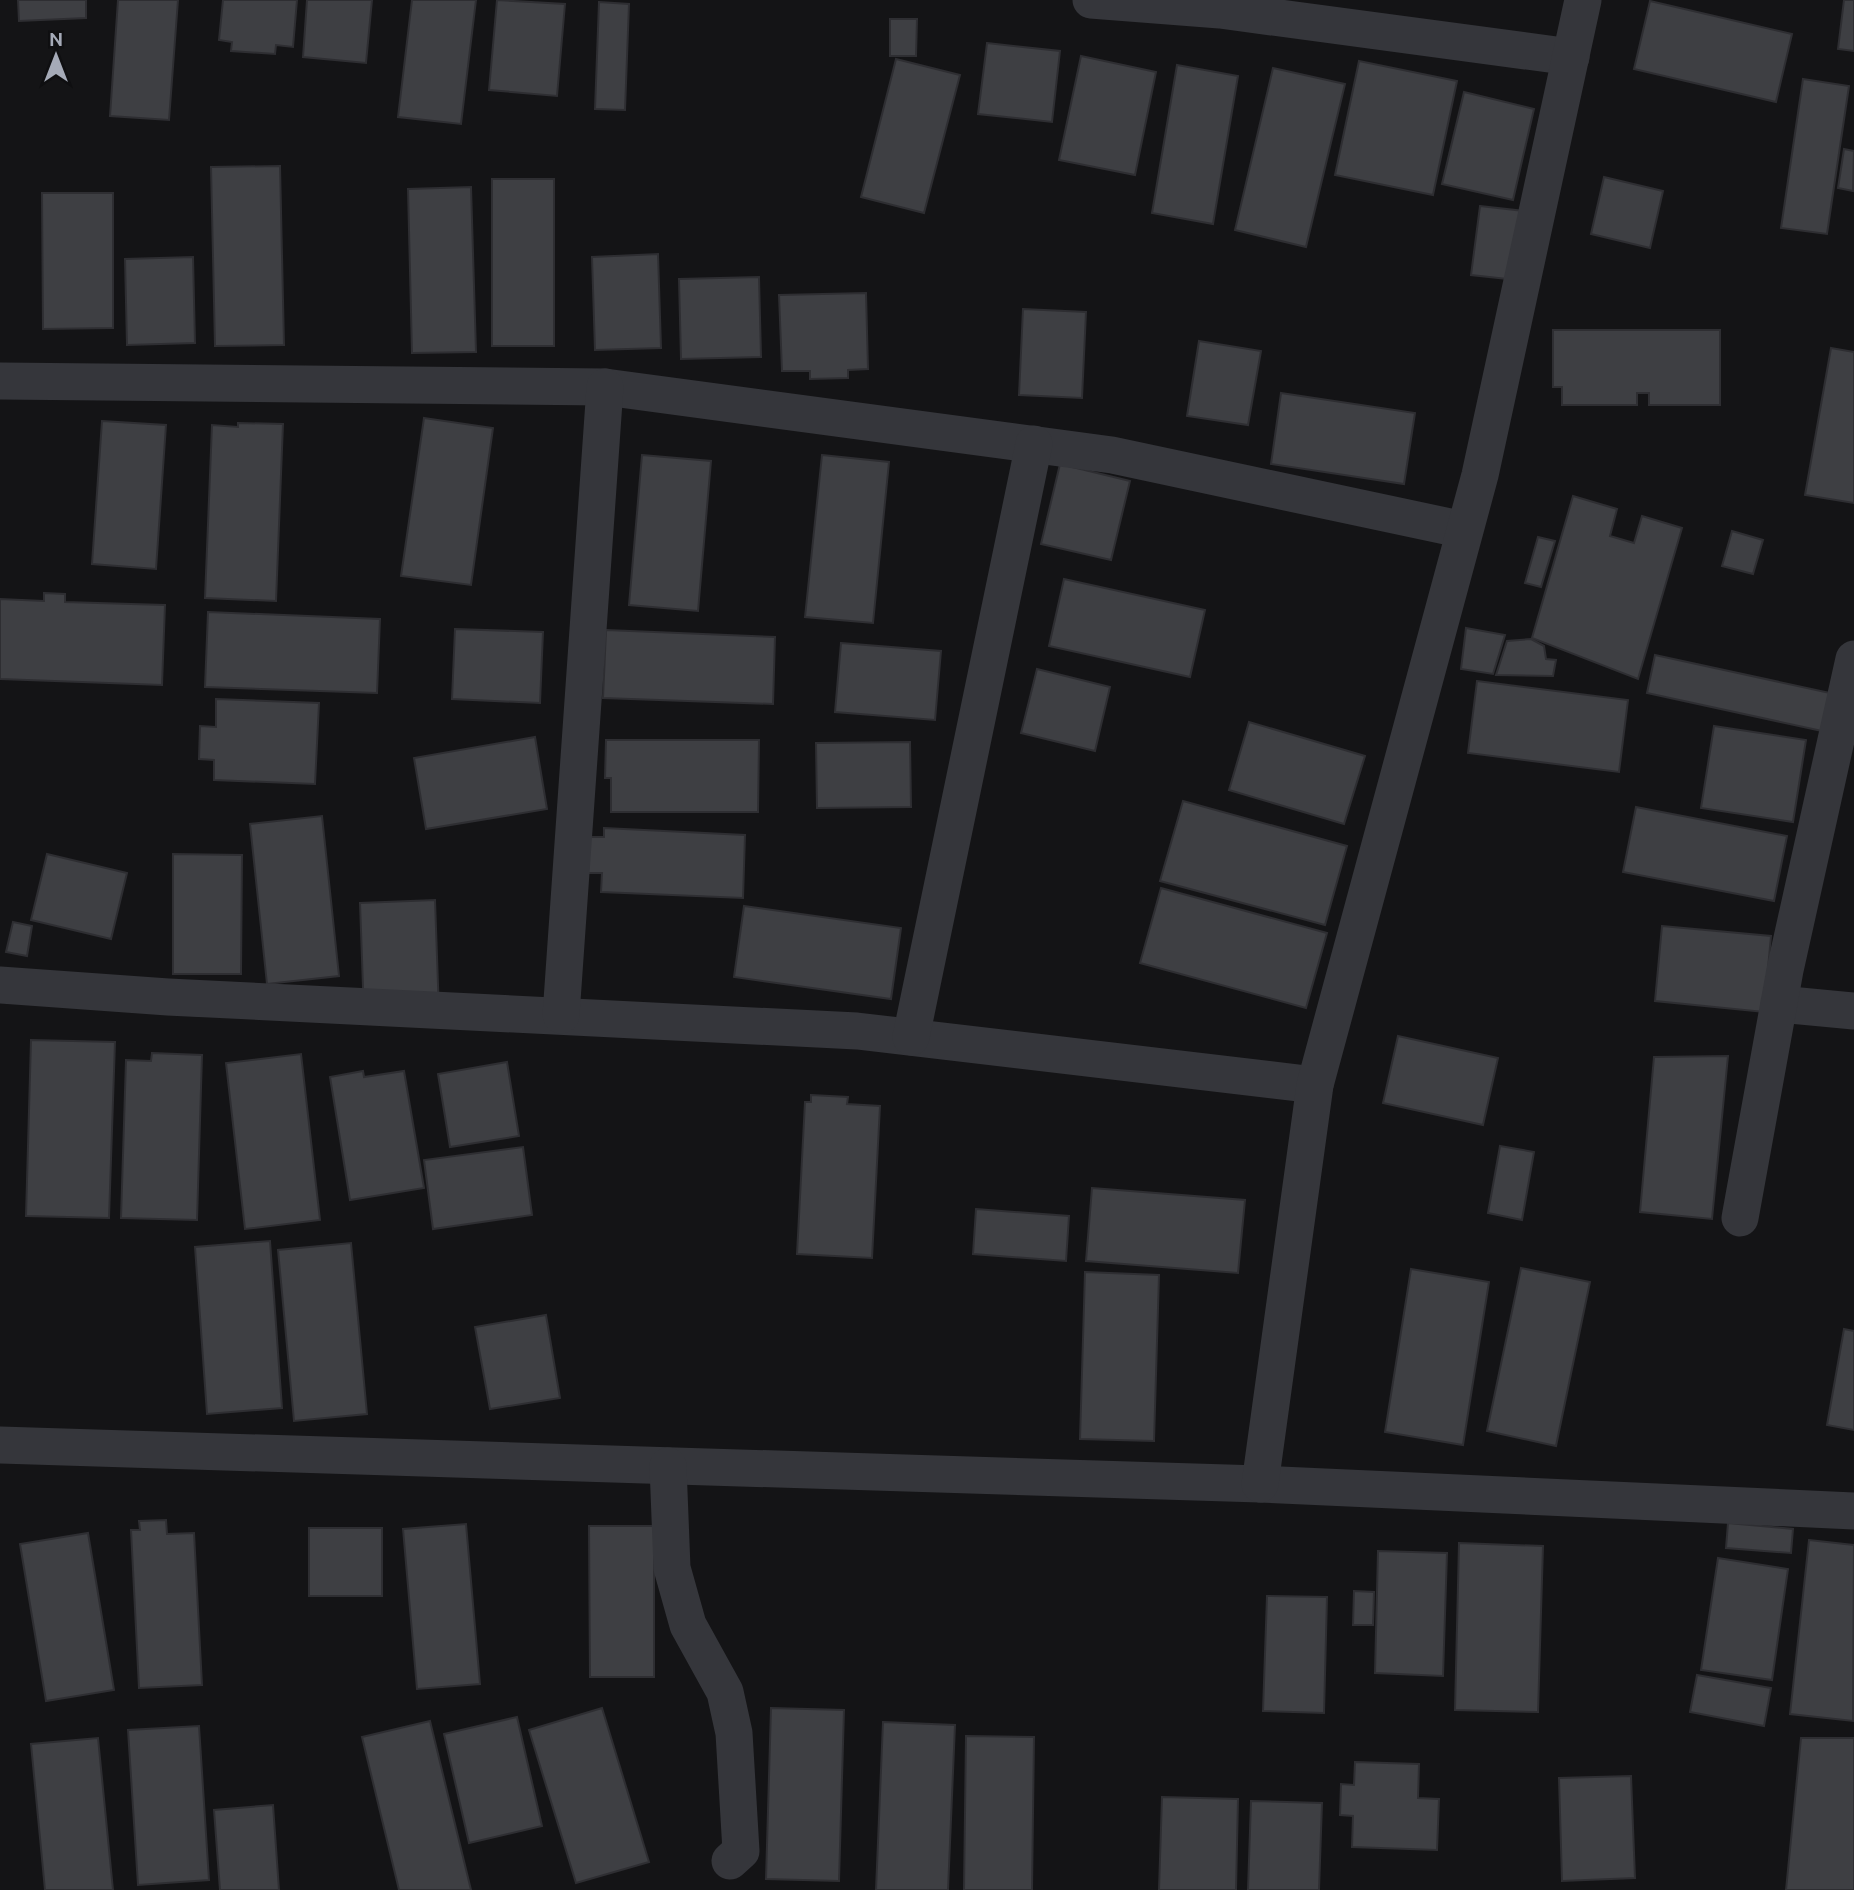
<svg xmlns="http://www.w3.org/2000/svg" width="1854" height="1890" font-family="Ubuntu,sans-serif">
<rect width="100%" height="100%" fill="#141416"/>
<g fill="#3e3f43" stroke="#2e2e32" stroke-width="2">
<polygon points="18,0 86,0 86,18 19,21"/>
<polygon points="118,0 178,0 169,120 110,116"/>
<polygon points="223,0 297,0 293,47 276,45 275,54 231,51 232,42 219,40"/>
<polygon points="307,0 372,0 366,63 303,57"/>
<polygon points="412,0 476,0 461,124 398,117"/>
<polygon points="497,0 565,4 557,96 489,90"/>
<polygon points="1844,0 1854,0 1854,51 1838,49"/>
<polygon points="1650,1 1792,34 1776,102 1634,69"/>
<polygon points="599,2 629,4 625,110 595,109"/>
<polygon points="890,19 917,19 916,56 890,56"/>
<polygon points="987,43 1060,51 1052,122 978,114"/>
<polygon points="1081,56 1156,72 1135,175 1059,160"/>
<polygon points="896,59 960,75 924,213 861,197"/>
<polygon points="1359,61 1457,81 1433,195 1335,175"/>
<polygon points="1177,65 1238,76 1213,224 1152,213"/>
<polygon points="1273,68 1345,84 1306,247 1235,230"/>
<polygon points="1803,79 1849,86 1827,234 1781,228"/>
<polygon points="1464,92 1534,109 1513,200 1442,184"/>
<polygon points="1844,149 1854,151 1853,191 1838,188"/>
<polygon points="280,166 284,345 215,346 211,167"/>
<polygon points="1604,177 1663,191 1650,248 1591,234"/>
<rect x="492" y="179" width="62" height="167"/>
<polygon points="471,187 476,352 412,353 408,189"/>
<polygon points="42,193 113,193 113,328 43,329"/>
<polygon points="1480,206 1524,211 1516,280 1471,275"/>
<polygon points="658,254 661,348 595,350 592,257"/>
<polygon points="193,257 195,343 127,345 125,259"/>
<polygon points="759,277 761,357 681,359 679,279"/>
<polygon points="866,293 868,369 848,370 848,378 810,379 810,371 782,371 779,295"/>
<polygon points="1023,309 1086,312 1082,398 1019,395"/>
<polygon points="1553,330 1720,330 1720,405 1649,405 1649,393 1637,393 1637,405 1562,405 1562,387 1553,387"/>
<polygon points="1199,341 1261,351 1248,425 1187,416"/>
<polygon points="1831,348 1854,352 1854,503 1805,495"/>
<polygon points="1281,393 1415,413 1404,484 1271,464"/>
<polygon points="424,418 493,428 471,585 401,576"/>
<polygon points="102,421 166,425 156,569 92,564"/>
<polygon points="238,423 283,424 276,601 205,598 212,425 238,427"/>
<polygon points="642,455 711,461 698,611 629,605"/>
<polygon points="822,455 889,462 873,623 805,617"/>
<polygon points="1060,464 1130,481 1111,560 1041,544"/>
<polygon points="1573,496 1617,509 1610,536 1634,543 1642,516 1682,528 1638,679 1532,638"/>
<polygon points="1732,531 1763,540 1753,574 1722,566"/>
<polygon points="1538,537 1555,541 1541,587 1525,583"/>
<polygon points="1064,579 1205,610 1190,677 1049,646"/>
<polygon points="44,593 65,594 65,602 165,605 162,685 0,679 0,599 44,601"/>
<polygon points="208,612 380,619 377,693 205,687"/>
<polygon points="1466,628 1505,635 1493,674 1461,669"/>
<polygon points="455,629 543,632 540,703 452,699"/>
<polygon points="606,630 775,637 773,704 603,698"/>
<polygon points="1531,639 1544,646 1546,659 1556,660 1553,676 1496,675 1507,641"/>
<polygon points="841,643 941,651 935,720 835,712"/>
<polygon points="1655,655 1830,693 1822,731 1647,693"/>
<polygon points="1037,669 1110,687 1095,751 1021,733"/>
<polygon points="1477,681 1628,700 1619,772 1468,753"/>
<polygon points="216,699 319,703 315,784 214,780 214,760 199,759 200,726 216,727"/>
<polygon points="1249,722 1365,756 1344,824 1229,790"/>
<polygon points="1714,726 1806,740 1793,822 1701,808"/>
<polygon points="535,737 547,809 426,829 414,758"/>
<polygon points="606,740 759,740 758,812 611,812 611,778 605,778"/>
<polygon points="910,742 911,807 817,808 816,743"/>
<polygon points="1183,801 1347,846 1325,925 1160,881"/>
<polygon points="1636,807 1787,836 1774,901 1623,872"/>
<polygon points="322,816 339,976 267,984 250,824"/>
<polygon points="604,828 745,835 743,898 601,892 602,873 588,873 589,837 604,837"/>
<polygon points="47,854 127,873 111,939 31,920"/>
<polygon points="173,854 242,855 241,974 173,974"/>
<polygon points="1161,888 1327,933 1306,1008 1140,963"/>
<polygon points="435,900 439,1013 364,1015 360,903"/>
<polygon points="744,906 901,928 891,999 734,977"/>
<polygon points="13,922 32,926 27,956 6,952"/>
<polygon points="1662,926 1771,936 1764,1012 1655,1001"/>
<polygon points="1398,1036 1498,1058 1483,1125 1383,1103"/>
<polygon points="31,1040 115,1042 109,1218 26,1216"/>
<polygon points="152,1053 202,1055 197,1220 121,1218 126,1060 151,1061"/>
<polygon points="301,1054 320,1220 245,1229 226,1063"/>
<polygon points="1728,1056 1712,1219 1640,1212 1654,1057"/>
<polygon points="507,1062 519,1136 450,1147 438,1074"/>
<polygon points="363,1071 364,1077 404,1071 424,1188 350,1200 330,1077"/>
<polygon points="811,1095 848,1097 847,1104 880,1106 872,1258 797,1254 805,1102 811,1102"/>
<polygon points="1500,1146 1534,1152 1522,1220 1488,1213"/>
<polygon points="523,1147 532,1215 433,1229 424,1160"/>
<polygon points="1092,1188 1245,1200 1238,1273 1086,1261"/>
<polygon points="976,1209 1069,1216 1066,1261 973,1254"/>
<polygon points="270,1241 282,1408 207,1414 195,1247"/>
<polygon points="351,1243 367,1414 294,1421 278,1250"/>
<polygon points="1521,1268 1590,1282 1556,1446 1487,1431"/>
<polygon points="1411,1269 1489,1282 1463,1445 1385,1432"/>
<polygon points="1085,1272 1159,1275 1154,1441 1080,1439"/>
<polygon points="546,1315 560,1398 490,1409 475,1327"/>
<polygon points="1844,1329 1854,1331 1854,1430 1827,1425"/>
<polygon points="166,1520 167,1534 194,1533 202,1685 139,1688 131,1530 140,1530 139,1521"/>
<polygon points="1728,1523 1793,1529 1791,1553 1726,1548"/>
<polygon points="466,1524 480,1684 417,1689 403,1529"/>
<polygon points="589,1526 654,1526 654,1677 590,1677"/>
<rect x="309" y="1528" width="73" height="68"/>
<polygon points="88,1533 114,1690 46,1701 20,1544"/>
<polygon points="1809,1540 1854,1545 1853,1721 1790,1714"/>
<polygon points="1459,1543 1543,1546 1538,1712 1455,1710"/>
<polygon points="1378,1551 1447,1553 1443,1676 1375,1673"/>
<polygon points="1718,1558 1788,1569 1772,1680 1701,1670"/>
<polygon points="1354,1591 1374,1592 1373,1625 1353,1625"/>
<polygon points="1267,1596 1327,1597 1324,1713 1263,1711"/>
<polygon points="1697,1675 1771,1688 1764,1726 1690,1712"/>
<polygon points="602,1708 649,1862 576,1883 529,1730"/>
<polygon points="771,1708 844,1710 839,1881 766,1879"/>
<polygon points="517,1717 542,1826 469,1843 444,1734"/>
<polygon points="430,1721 471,1890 399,1890 362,1737"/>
<polygon points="883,1722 955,1725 948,1890 876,1890"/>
<polygon points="199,1726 209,1880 138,1885 128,1730"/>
<polygon points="966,1736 1034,1737 1032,1890 964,1890"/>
<polygon points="98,1738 113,1890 45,1890 31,1744"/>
<polygon points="1801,1738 1854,1738 1854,1890 1786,1890"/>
<polygon points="1355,1762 1419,1764 1418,1798 1439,1799 1437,1850 1352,1847 1353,1816 1340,1815 1341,1784 1354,1785"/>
<polygon points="1631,1776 1635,1878 1562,1881 1559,1778"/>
<polygon points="1162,1797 1238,1799 1236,1890 1159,1890"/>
<polygon points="1251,1801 1322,1803 1319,1890 1248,1890"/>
<polygon points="273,1805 279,1890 220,1890 214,1810"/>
</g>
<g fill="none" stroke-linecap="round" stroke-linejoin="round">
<g stroke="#35363b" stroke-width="37">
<polyline points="1091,0 1220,10 1571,57"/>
<polyline points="0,381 605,387 1112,455 1464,530"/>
<polyline points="0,985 168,997 857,1031 1315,1085"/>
<polyline points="1779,1004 1854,1011"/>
<polyline points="561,1015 605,387"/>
<polyline points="911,1037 1034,444"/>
<polyline points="1740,1218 1785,970 1854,659"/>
<polyline points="0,1445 1260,1484 1854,1511"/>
<polyline points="668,1466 672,1568 688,1625 725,1692 734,1733 741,1851 730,1861"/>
<polyline points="1260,1484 1315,1085 1480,475 1583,0"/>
</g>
</g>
<g transform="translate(56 56)" stroke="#0f0f11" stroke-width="5" paint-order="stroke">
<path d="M0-5L12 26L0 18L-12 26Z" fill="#a5aab7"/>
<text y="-10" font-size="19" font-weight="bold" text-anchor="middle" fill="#a5aab7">N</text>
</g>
</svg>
